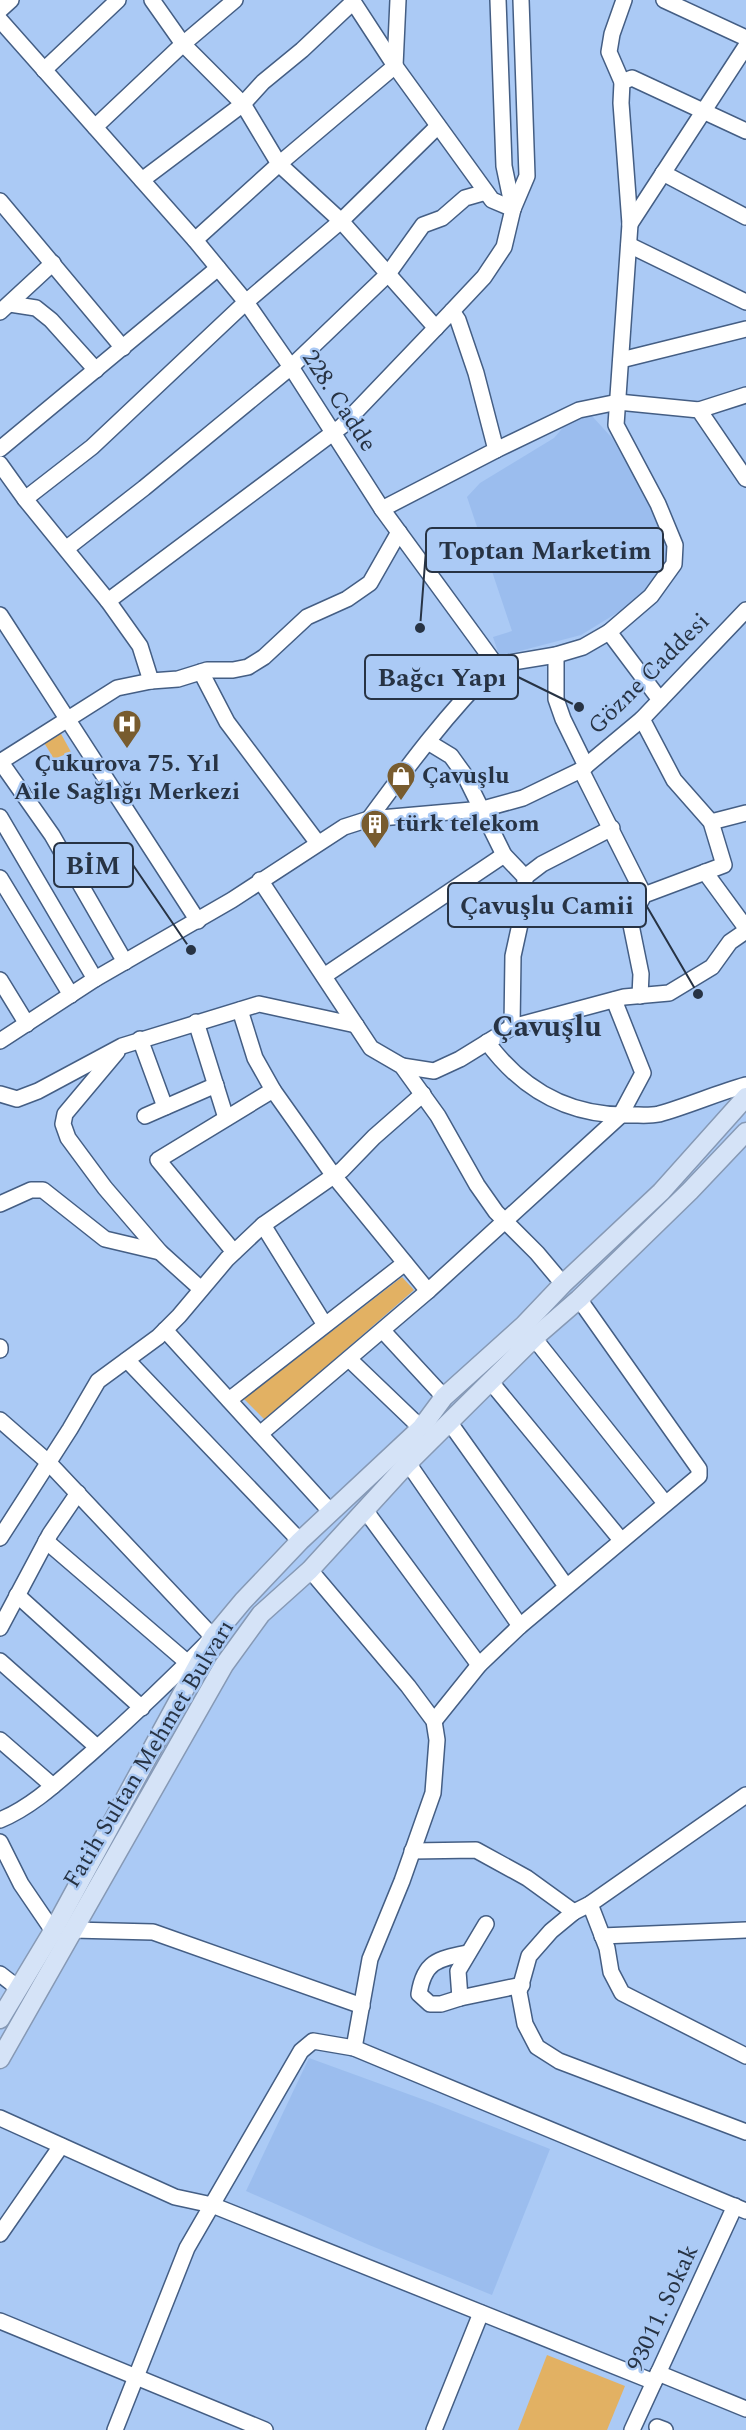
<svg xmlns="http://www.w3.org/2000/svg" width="746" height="2430" font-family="Spectral,serif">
<rect width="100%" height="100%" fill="#abcaf5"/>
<g fill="#9bbdee">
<polygon points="585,412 592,416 613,439 663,530 671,568 643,597 581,635 512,653 499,655 493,637 512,631 467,497 480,483 554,438 573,416"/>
<polygon points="309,2058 430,2102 550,2149 492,2295 369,2245 246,2191"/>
</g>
<g fill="#e2b163">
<polygon points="60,732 71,752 54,759 43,741"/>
<polygon points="402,1277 414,1290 265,1420 244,1399"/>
<polygon points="547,2355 625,2386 607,2430 518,2430"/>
</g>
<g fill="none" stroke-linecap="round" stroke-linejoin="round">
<g stroke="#445e84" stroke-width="18">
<g id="minor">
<polyline points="152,0 183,44 243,104 279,164 341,221 436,328"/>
<polyline points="352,0 395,66 492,200 513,209"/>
<polyline points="498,0 504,166 513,209"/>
<polyline points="664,0 746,38"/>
<polyline points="0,10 11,0"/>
<path d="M 0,20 L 195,240 L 246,302 L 291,367 L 382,509 L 496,665 C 448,712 408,766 369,819"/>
<polyline points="44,70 118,0"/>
<polyline points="622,82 632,78 746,131"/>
<polyline points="95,127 183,44 235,0"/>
<polyline points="663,173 746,217"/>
<polyline points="142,180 243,104 263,82 302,50 353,2"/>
<polyline points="0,201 123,348"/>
<polyline points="630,224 746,46"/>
<polyline points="195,240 279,164 395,66 398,0"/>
<polyline points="629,245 746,302"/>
<polyline points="10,304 36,308 51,320 96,370"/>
<polyline points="452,311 484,277 504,247 513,209 527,176 521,0"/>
<polyline points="0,312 53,263"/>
<polyline points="621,360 746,329"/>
<polyline points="699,410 746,395"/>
<polyline points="0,449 218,268"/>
<polyline points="496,450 579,410 618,402 699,410 746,479"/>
<polyline points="0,464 25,499 108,601 140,646 151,681"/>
<polyline points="25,499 92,447 246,302 341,221 438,126"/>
<polyline points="67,548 144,488 291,367 388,274 423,225 442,218 465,198 486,192"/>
<polyline points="108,601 342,426 452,311 458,320 476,373 496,450 382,509"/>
<polyline points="0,615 198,921"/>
<polyline points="609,632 660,700"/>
<polyline points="556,655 556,699 563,719 586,766"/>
<polyline points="496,665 556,655 583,647 609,632 651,596 674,564 675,545 658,504 616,425 630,224 621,103 622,82 609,52 612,34 624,0"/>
<polyline points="201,672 227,722 317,842"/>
<polyline points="428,742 451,756 464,774 504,855 525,877 524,906 513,956 512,1027"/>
<polyline points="0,761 52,835 125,962"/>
<polyline points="0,762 117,688 151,681 178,679 207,670 233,670 248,667 264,657 307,617 347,599 370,583 399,532"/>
<polyline points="581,770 644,895"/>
<polyline points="0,817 95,979"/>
<polyline points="711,822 746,813"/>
<polyline points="705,872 746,928"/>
<polyline points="525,877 542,864 612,828"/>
<polyline points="0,878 71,995"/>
<polyline points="260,880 371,1048 402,1066 438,1116 477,1185 496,1212 537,1253 563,1284"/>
<polyline points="324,976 504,855"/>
<polyline points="0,980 27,1024"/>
<polyline points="640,996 641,974 630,920 644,895 724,865 711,822 674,780 642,719"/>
<polyline points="240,1010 255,1058 273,1090 334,1176 428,1291"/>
<polyline points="196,1022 226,1118"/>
<polyline points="140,1039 165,1107"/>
<polyline points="0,1041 95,979 232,900 344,827 369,819 483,809 523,798 581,770 642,719 746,610"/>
<path d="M 487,1042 C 523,1091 570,1117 632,1115 C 640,1115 650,1116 659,1114 C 688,1106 717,1093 746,1085"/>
<polyline points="117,1052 65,1114 63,1124 68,1138 105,1188 160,1252 201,1289"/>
<polyline points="402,1066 434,1071 460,1059 512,1027 624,997 669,993 712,967 730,942 746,931"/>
<polyline points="0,1094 17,1099 38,1091 122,1046 259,1004 356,1025"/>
<polyline points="145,1116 216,1085"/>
<polyline points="0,1204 31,1190 43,1190 105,1239 160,1252"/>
<polyline points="263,1225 325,1325"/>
<polyline points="234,1252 158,1160 273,1090"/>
<polyline points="165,1330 330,1511"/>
<polyline points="383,1331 444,1397"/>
<polyline points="534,1338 665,1503"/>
<polyline points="0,1347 0,1350"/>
<polyline points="349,1359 421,1428"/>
<polyline points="127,1360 300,1541"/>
<polyline points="490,1381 621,1540"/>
<polyline points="229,1400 405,1263"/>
<path d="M 0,1420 L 48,1462 L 213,1637 C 173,1678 132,1717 89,1755 C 62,1778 34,1806 0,1820"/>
<polyline points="450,1423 566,1586"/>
<polyline points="260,1434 428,1291 620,1116 643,1073 614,1000"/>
<polyline points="408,1463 520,1626"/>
<polyline points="365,1510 479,1665"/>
<polyline points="0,1538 70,1429 98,1381 158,1337 179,1316 227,1259 263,1225 342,1170 374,1137 423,1094"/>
<polyline points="46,1541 188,1663"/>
<polyline points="310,1570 408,1686 434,1721 437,1740 433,1793 402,1881 370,1959 354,2048"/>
<polyline points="17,1595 142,1708"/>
<polyline points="0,1628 50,1534 78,1493"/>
<polyline points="0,1661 97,1747"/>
<polyline points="434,1721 479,1665 520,1626 699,1476 699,1469 579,1299"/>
<polyline points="0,1740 53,1786"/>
<polyline points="746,1795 590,1904 574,1912 551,1931 529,1956 519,1992 525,2024 537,2047 559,2061 746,2132"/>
<polyline points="0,1842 21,1884 53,1931"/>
<polyline points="412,1851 476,1850 527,1878 574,1912"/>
<polyline points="590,1904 607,1948 611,1972 622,1993 746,2056"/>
<polyline points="486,1924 458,1971 460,1998 522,1985"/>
<polyline points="73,1930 153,1932 362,2006"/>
<polyline points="602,1936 746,1930"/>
<polyline points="0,1974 18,1988"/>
<path d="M 460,1998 L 441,2004 L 430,2004 L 419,1994 C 424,1961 438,1959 468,1953"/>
<polyline points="0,2118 175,2197 212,2205 654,2382"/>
<polyline points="0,2234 61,2146"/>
<polyline points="0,2321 265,2430"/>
<polyline points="658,2373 746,2409"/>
<polyline points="657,2427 665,2430"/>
<polyline points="115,2430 187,2248 301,2051 313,2041 354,2048 746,2211"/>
<polyline points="434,2430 481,2313"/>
<polyline points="632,2430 735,2206"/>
</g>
</g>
<g stroke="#8699b5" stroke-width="21">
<g id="major">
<polyline points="0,2019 53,1931 213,1637 243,1601 300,1541 421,1428 444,1397 524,1325 563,1284 661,1192 746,1097"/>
<polyline points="0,2059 224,1665 261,1614 310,1570 408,1463 534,1338 579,1299 690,1191 746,1132"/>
</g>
</g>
<use href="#minor" stroke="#fff" stroke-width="15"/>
<use href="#major" stroke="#d5e3f7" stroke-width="18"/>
</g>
<defs>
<g id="hospital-pin" transform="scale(1.5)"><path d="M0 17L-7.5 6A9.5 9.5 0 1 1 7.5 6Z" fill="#785c2f" stroke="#abcaf5"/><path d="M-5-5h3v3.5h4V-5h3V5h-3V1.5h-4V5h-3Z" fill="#fff"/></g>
<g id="shop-pin" transform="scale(1.5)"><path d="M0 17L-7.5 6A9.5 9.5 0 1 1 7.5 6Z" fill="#785c2f" stroke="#abcaf5"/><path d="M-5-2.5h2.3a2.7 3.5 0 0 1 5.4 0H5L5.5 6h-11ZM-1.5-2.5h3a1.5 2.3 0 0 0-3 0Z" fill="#fff"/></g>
<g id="building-pin" transform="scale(1.5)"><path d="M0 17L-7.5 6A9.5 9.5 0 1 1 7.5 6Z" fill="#785c2f" stroke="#abcaf5"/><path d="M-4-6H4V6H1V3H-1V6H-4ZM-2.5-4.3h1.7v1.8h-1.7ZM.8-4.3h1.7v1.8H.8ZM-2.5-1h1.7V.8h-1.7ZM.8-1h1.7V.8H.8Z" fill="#fff"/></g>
</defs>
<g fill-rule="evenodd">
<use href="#hospital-pin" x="127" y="724"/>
<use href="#shop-pin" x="401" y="776"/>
<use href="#building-pin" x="375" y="824"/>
</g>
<g text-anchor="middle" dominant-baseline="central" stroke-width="5" stroke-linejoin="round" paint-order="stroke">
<g font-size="24" fill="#273344" stroke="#abcaf5">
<text transform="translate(339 401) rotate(57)">228. Cadde</text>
<text transform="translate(649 674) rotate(-45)">Gözne Caddesi</text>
<text transform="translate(149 1754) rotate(-59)">Fatih Sultan Mehmet Bulvarı</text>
<text transform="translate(663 2308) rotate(-65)">93011. Sokak</text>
</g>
<g font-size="24" font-weight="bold" fill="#273344" stroke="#abcaf5" text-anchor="start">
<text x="127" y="764" text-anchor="middle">Çukurova 75. Yıl<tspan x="127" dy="28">Aile Sağlığı Merkezi</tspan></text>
<text x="422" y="776">Çavuşlu</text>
<text x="396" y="824">türk telekom</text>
</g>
<g font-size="30" font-weight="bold" fill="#273344" stroke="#abcaf5">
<text x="547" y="1027">Çavuşlu</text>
</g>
</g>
<path fill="none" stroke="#273344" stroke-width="2" d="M420 628L426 550M579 707L518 677M191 950L133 865M698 994L646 905"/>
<g fill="#273344" stroke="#abcaf5" stroke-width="2">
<circle cx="420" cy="628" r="6"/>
<circle cx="579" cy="707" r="6"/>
<circle cx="191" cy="950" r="6"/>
<circle cx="698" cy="994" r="6"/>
</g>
<g fill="#abcaf5" stroke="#273344" stroke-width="2">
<rect x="426" y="528" width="237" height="44" rx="6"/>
<rect x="365" y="655" width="153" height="44" rx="6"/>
<rect x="54" y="843" width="79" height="44" rx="6"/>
<rect x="448" y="883" width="198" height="44" rx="6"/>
</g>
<g font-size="26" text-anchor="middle" font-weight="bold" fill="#273344">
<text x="545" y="559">Toptan Marketim</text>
<text x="442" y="686">Bağcı Yapı</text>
<text x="93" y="874">BİM</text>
<text x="547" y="914">Çavuşlu Camii</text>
</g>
</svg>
